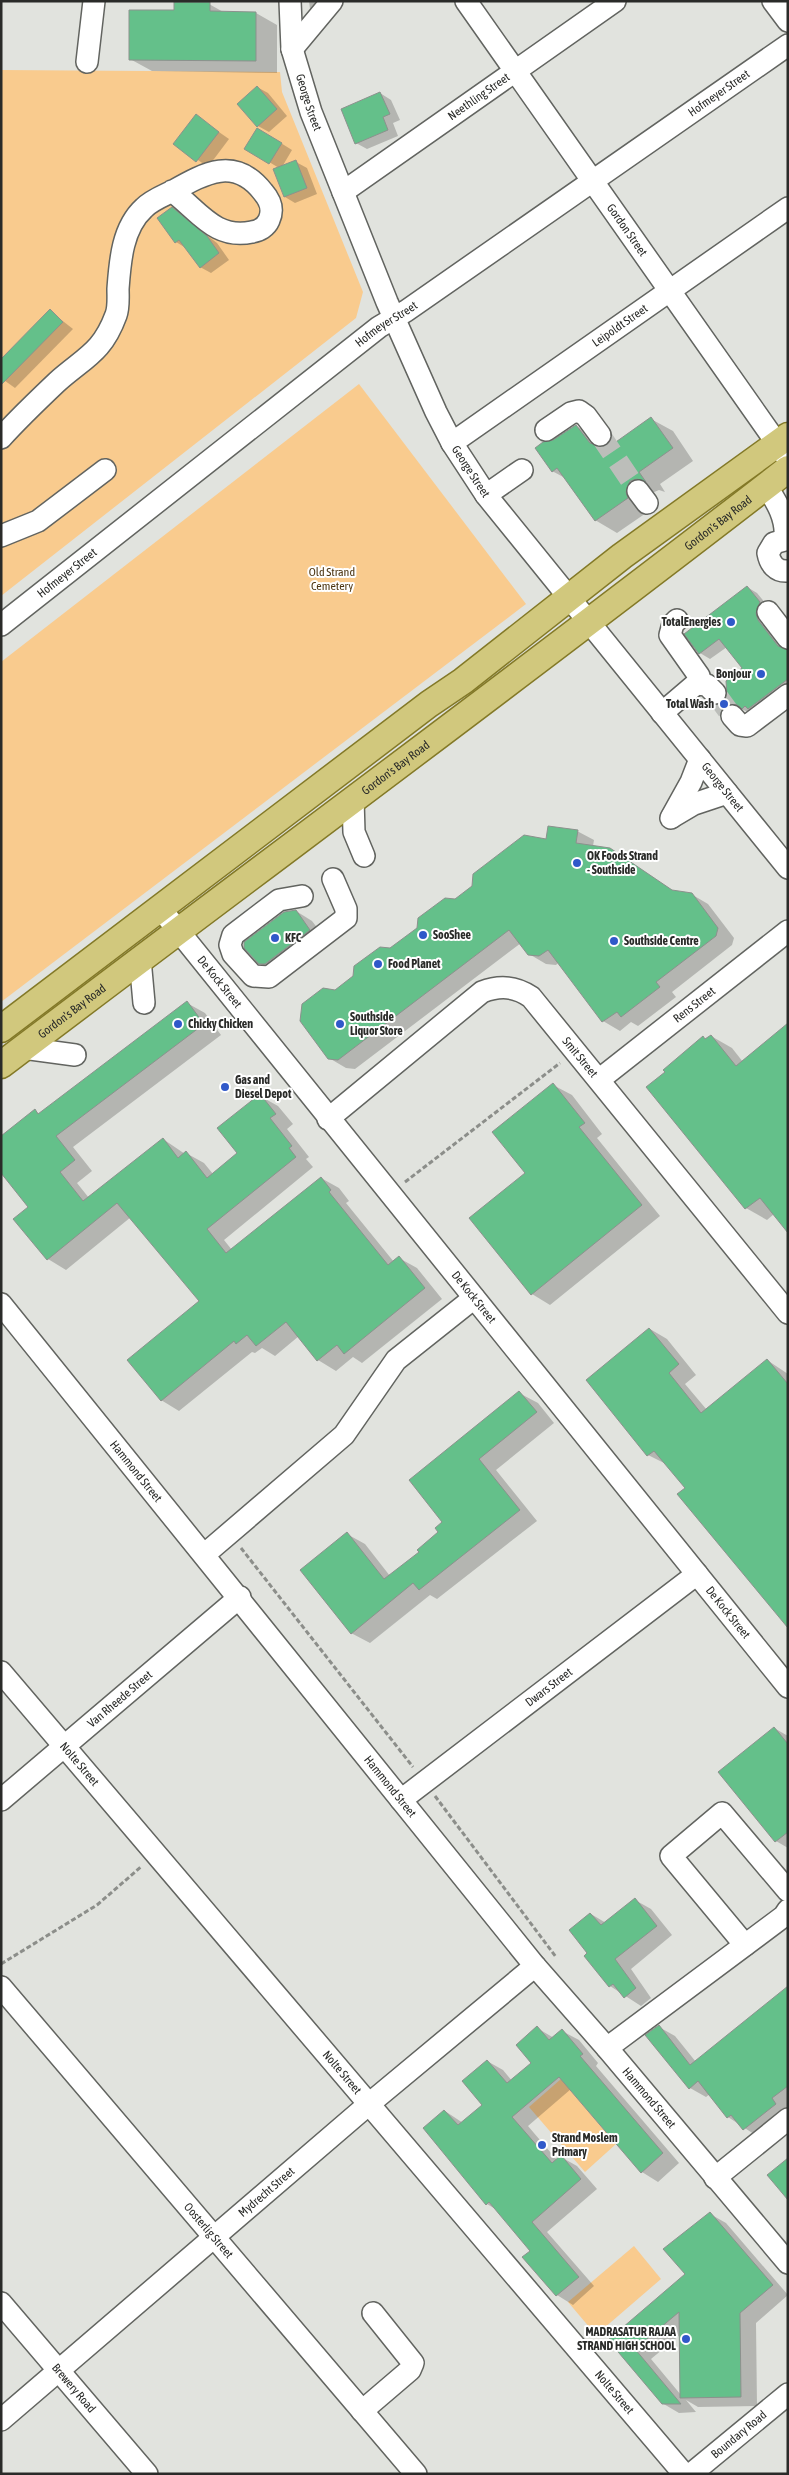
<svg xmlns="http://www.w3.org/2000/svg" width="789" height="2475" font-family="'Asap Condensed',sans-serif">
<rect width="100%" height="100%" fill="#e1e3de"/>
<g fill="#f9cb8e">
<polygon points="1,70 280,72 282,92 363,292 356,318 1,596"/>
<polygon points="359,384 526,604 1,1002 1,662"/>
<polygon points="561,2079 616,2144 585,2172 529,2107"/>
<polygon points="634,2246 661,2279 596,2335 568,2302"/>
</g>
<g fill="#0003" fill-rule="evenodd">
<polygon points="309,1 338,1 325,18 310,9"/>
<polygon points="209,4 225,13 256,13 277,25 277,73 152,71 130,59 175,11"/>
<polygon points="257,87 268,93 287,116 269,132 258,126"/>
<polygon points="380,93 391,100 400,120 393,123 398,136 367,149 356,143"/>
<polygon points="196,116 229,139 208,167 175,144"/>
<polygon points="268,135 292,150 282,167 296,162 307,168 317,194 295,203 285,197 279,168 246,148"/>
<polygon points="172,209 217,243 229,260 211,273 200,267 186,248 176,242"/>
<polygon points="50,311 73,329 15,388 1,378"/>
<polygon points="651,419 673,431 693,461 660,484 665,492 659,490 652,493 649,511 617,533 595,520 567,479 552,471 553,442 576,426 598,438 604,447 611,442 614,444"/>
<polygon points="747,587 757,593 770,609 768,627 788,651 788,692 753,714 741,709 734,712 731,717 717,706 724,703 744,669 727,647 710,659 700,653 686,634"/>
<polygon points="577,831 594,840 593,846 610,849 675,892 691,894 708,904 734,938 732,945 672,992 676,997 638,1026 631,1022 620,1031 603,1021 559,962 556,965 546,964 529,954 521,943 355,1069 346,1068 329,1058 335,991 455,900 547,840"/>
<polygon points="296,911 312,921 326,939 276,973 260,963"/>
<polygon points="187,1003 205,1013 221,1035 73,1147 92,1171 77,1183 89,1198 163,1139 185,1154 186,1153 204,1163 213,1174 239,1153 260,1096 278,1106 293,1124 287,1129 309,1157 306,1159 313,1167 224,1240 232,1250 321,1178 339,1188 349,1201 346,1203 394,1262 399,1258 417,1268 442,1299 362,1363 353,1357 336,1371 318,1360 299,1336 275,1356 262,1348 255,1353 252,1352 179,1411 161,1400 200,1301 131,1217 66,1270 48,1259 30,1207 35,1111 40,1114"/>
<polygon points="711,1036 732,1048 743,1062 774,1214 767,1220 746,1208 648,1087"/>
<polygon points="553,1085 572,1095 602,1134 597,1138 660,1216 550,1305 532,1294 527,1173"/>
<polygon points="650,1329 667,1339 696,1375 685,1384 707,1410 767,1360 788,1374 788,1628 687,1489 666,1464 648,1455"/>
<polygon points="519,1393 538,1403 554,1423 496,1470 537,1521 437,1599 430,1595 370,1643 351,1633 347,1534 365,1544 390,1576 420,1552 440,1533 444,1522 411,1481"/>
<polygon points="774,1728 788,1736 788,1848 776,1841"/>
<polygon points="635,1900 651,1909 672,1935 631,1969 651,1998 641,2006 610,1986 589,1953 591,1914 606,1923"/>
<polygon points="788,1988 788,2109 760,2138 728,2117 710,2094 706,2097 690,2088 659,2027 675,2036 696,2062"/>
<polygon points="537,2028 554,2038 562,2031 579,2040 598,2063 596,2066 679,2163 658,2182 642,2172 571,2089 528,2126 557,2160 561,2157 577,2166 597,2189 547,2232 594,2286 573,2305 557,2295 532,2251 497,2210 487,2204 445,2111 463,2123 484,2105 487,2061 503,2070 512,2081 533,2063"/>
<path d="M 710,2214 L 726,2223 L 788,2295 L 756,2323 L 757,2406 L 698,2407 L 686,2400 L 696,2412 L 679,2413 L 662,2403 L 609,2340 L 687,2274 ZM 681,2334 L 681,2395 L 651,2359 Z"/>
</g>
<g fill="#64c08a" stroke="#8c918d">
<polygon points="174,2 210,2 210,11 256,12 256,61 129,60 129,10 174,10"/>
<polygon points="257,86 277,109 257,127 237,104"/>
<polygon points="380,92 390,114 383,117 388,130 355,144 341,109"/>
<polygon points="196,114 219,132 196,162 173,144"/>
<polygon points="257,128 282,143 269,164 244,149"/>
<polygon points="296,160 307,188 284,197 273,169"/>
<polygon points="172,207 207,236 219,253 200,268 179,240 175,243 157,218"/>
<polygon points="50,309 63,322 1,385 1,359"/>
<polygon points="651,417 673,448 639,472 646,482 637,479 630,481 626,492 628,498 595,521 557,468 552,472 535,448 543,442 553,440 576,425 590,443 602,447 611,441 613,444"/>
<polygon points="747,586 760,602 756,613 758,620 778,646 788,650 788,679 748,709 745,706 742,709 736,704 730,704 724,706 720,712 715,705 723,702 727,697 726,681 742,668 719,639 699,654 684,634"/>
<polygon points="548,826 578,830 576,843 610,848 672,890 692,893 718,928 716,936 656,982 660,987 621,1017 617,1012 602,1022 548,950 539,956 528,955 509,930 338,1060 328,1059 300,1021 302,1004 323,988 335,990 353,976 354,966 380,947 390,948 417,928 418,918 445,898 455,899 472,886 473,874 524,835 546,839"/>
<polygon points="296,910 310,930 265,964 259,964 244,948 244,942 284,912"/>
<polygon points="187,1001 204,1024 56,1136 75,1160 60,1172 83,1201 163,1138 178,1158 186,1151 207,1178 237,1153 217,1128 260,1094 276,1114 270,1118 292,1146 289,1148 296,1157 207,1229 226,1253 321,1177 331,1190 329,1192 388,1265 399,1256 425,1288 344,1354 337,1345 317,1361 286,1322 256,1346 247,1335 236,1344 234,1341 161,1401 127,1360 199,1301 117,1203 47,1260 13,1219 28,1207 1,1173 1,1136 35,1109 38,1114"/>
<polygon points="788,1023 788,1233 760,1198 745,1209 646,1087 665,1072 663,1070 703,1036 705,1039 711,1035 736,1066"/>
<polygon points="553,1083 585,1123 579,1127 642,1205 531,1295 469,1218 525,1173 492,1132"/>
<polygon points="649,1328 679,1364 669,1373 701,1413 767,1359 788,1384 788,1628 677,1494 685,1488 654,1451 647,1456 586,1380"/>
<polygon points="519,1391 537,1412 479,1459 520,1510 419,1590 413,1583 351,1634 300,1570 347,1532 384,1579 419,1552 417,1550 438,1532 435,1528 442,1522 409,1480"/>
<polygon points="774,1727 788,1744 788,1832 775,1842 718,1772"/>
<polygon points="635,1898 657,1926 615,1959 636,1988 624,1998 613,1984 609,1987 584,1956 587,1953 569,1930 590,1913 601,1925"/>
<polygon points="788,1986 788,2086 772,2098 776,2104 743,2130 731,2115 727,2118 698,2081 689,2089 645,2035 659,2025 690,2065"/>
<polygon points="537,2026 549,2040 562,2029 583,2054 580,2056 663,2153 641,2173 559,2077 512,2117 552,2163 561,2155 581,2179 532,2222 579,2277 556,2296 522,2257 530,2251 489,2202 486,2205 423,2128 444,2110 458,2125 482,2105 462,2081 487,2060 507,2083 531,2063 516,2045"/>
<polygon points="788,2158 788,2200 767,2175"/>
<polygon points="710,2212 773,2285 740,2313 741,2397 680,2398 679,2312 635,2349 681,2404 662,2404 608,2340 685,2274 663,2249"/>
</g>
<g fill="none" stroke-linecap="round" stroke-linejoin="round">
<g stroke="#bcbeba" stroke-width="21" stroke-dasharray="21 11" stroke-linecap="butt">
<polyline points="600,435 638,491"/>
<polyline points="715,693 732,716"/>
</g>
<g stroke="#626460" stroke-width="24">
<g id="minor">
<path id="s1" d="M 290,1 L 292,49 L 311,112 L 387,302 L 436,412 L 452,443 L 486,495 L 788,868"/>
<path id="s2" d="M 466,1 L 788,459"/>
<polyline points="773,1 788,21"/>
<polyline points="292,49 332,1"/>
<polyline points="87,62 94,1"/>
<path id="s3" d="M 343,192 L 615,1"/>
<polyline points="546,430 571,413 579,411 586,416 600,435"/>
<path d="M 1,438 C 19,418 38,400 57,382 C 85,357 102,353 116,315 C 119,307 118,297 118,289 C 120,262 122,228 144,208 C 152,200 163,196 173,191 C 205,173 235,156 263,192 C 270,200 274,209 269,220 C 266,227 259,231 252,232 C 215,240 199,211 172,191"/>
<path id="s4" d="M 452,443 L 788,208"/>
<path d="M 766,486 C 777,502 787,519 785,539"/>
<polyline points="638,491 647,503"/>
<polyline points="486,495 522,470"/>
<polyline points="1,536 38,521 105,470"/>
<path d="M 788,539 L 774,543 L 768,553 C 770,564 776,572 788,571"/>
<polyline points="768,612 788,638"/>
<path id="s5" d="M 1,625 L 379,327 L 406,311 L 788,45"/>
<polyline points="696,684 707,685 715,693"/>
<polyline points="662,713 696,684 699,676 670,635 673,624 677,620"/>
<polyline points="732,716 740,725 747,726 788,695"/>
<polyline points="353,799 354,832 364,856"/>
<polyline points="672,817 694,804 727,793"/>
<polyline points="671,818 691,782 700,759"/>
<polyline points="302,896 279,900 233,935 230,945 233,954 253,976 269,977 346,918 346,909 333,879"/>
<path id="s6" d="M 160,908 L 788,1687"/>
<polyline points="140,959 144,1003"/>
<polyline points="23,1048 75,1055"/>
<path id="s7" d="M 600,1079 L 788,931"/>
<path id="s8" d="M 328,1119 L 482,992 C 500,985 515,986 531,997 L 788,1313"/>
<path id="s9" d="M 1,1304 L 535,1966 L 607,2048 L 788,2263"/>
<polyline points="205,1554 344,1435 396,1360 474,1298"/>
<path id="s10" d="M 1,1672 L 684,2474"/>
<path id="s11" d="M 1,1800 L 240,1597"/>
<path id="s12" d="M 401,1800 L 697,1574"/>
<polyline points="745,1945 671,1856 722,1813 788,1891"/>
<path id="s13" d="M 1,1987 L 416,2474"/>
<polyline points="607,2048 784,1916 788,1910"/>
<polyline points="715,2178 788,2119"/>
<path id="s14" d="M 1,2303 L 147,2474"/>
<polyline points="362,2411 410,2370 413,2363 373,2313"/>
<path id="s15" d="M 1,2420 L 369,2104 L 535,1966"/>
<path id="s16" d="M 691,2474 L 788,2394"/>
</g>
</g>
<g stroke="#837927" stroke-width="29">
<g id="major">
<polyline points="1,1029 429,704 463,681 622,556 788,436"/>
<path id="s17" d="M 1,1065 C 263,866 528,671 788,469"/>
</g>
</g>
<g stroke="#8c8e8a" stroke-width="3" stroke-dasharray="5 2.5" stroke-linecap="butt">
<polyline points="405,1182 560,1063"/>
<polyline points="241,1548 413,1767"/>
<polyline points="435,1796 556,1957"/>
<polyline points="1,1964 97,1905 142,1866"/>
</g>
<use href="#minor" stroke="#fff" stroke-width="21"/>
<use href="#major" stroke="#d1c87d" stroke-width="26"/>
</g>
<g fill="#3059c9" stroke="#fff" stroke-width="2">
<circle cx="731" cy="622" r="5"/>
<circle cx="761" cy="674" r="5"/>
<circle cx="724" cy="704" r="5"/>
<circle cx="577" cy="863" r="5"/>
<circle cx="423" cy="935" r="5"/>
<circle cx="275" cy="938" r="5"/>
<circle cx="614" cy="941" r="5"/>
<circle cx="378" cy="964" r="5"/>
<circle cx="178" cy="1024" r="5"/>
<circle cx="340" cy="1024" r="5"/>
<circle cx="225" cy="1087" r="5"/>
<circle cx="542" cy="2145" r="5"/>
<circle cx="686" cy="2339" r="5"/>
</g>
<g text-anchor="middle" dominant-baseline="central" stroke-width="4" stroke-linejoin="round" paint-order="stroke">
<g font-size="12" fill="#2a2b29" stroke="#fff">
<text stroke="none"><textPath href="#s5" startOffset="894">Hofmeyer Street</textPath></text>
<text stroke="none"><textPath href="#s3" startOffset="166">Neethling Street</textPath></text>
<text stroke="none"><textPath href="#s1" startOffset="104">George Street</textPath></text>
<text stroke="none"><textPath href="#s2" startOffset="280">Gordon Street</textPath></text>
<text stroke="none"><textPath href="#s5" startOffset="489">Hofmeyer Street</textPath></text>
<text stroke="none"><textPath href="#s4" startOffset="205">Leipoldt Street</textPath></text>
<text stroke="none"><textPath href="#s1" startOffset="508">George Street</textPath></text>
<text stroke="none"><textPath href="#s17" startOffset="899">Gordon's Bay Road</textPath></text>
<text stroke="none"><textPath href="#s5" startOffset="84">Hofmeyer Street</textPath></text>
<text stroke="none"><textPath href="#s17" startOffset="494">Gordon's Bay Road</textPath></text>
<text stroke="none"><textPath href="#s1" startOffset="912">George Street</textPath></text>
<text stroke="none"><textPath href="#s6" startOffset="95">De Kock Street</textPath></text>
<text stroke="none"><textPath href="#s7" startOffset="120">Rens Street</textPath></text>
<text stroke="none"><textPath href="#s17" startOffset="89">Gordon's Bay Road</textPath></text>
<text stroke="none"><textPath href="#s8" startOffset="329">Smit Street</textPath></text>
<text stroke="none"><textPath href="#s6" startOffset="500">De Kock Street</textPath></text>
<text stroke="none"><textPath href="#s9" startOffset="215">Hammond Street</textPath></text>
<text stroke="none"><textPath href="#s6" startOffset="905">De Kock Street</textPath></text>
<text stroke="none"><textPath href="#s12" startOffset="186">Dwars Street</textPath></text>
<text stroke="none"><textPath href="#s11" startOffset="156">Van Rheede Street</textPath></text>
<text stroke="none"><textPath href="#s10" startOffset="121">Nolte Street</textPath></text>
<text stroke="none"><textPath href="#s9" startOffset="620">Hammond Street</textPath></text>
<text stroke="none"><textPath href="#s10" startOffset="526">Nolte Street</textPath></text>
<text stroke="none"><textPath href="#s9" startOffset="1025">Hammond Street</textPath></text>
<text stroke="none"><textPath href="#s15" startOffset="350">Mydrecht Street</textPath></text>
<text stroke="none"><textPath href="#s13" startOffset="320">Oosterlig Street</textPath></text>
<text stroke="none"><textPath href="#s14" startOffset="112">Brewery Road</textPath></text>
<text stroke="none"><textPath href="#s10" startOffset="946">Nolte Street</textPath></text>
<text stroke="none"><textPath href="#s16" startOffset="62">Boundary Road</textPath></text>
</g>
<g font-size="12" fill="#4c3511" stroke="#fff">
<text x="332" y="572">Old Strand<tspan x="332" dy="14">Cemetery</tspan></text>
</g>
<g font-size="12" font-weight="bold" fill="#2a2b29" stroke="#fff" text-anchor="start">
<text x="721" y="622" text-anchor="end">TotalEnergies</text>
<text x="751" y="674" text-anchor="end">Bonjour</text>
<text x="714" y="704" text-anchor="end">Total Wash</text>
<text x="587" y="856">OK Foods Strand<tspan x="587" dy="14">- Southside</tspan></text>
<text x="433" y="935">SooShee</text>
<text x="285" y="938">KFC</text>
<text x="624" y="941">Southside Centre</text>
<text x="388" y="964">Food Planet</text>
<text x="350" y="1017">Southside<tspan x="350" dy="14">Liquor Store</tspan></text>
<text x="188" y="1024">Chicky Chicken</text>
<text x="235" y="1080">Gas and<tspan x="235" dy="14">Diesel Depot</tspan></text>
<text x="552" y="2138">Strand Moslem<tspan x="552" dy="14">Primary</tspan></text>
<text x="676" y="2332" text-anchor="end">MADRASATUR RAJAA<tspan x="676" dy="14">STRAND HIGH SCHOOL</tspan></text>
</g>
</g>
<rect width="789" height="2475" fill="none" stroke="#2a2b29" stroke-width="5"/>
</svg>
